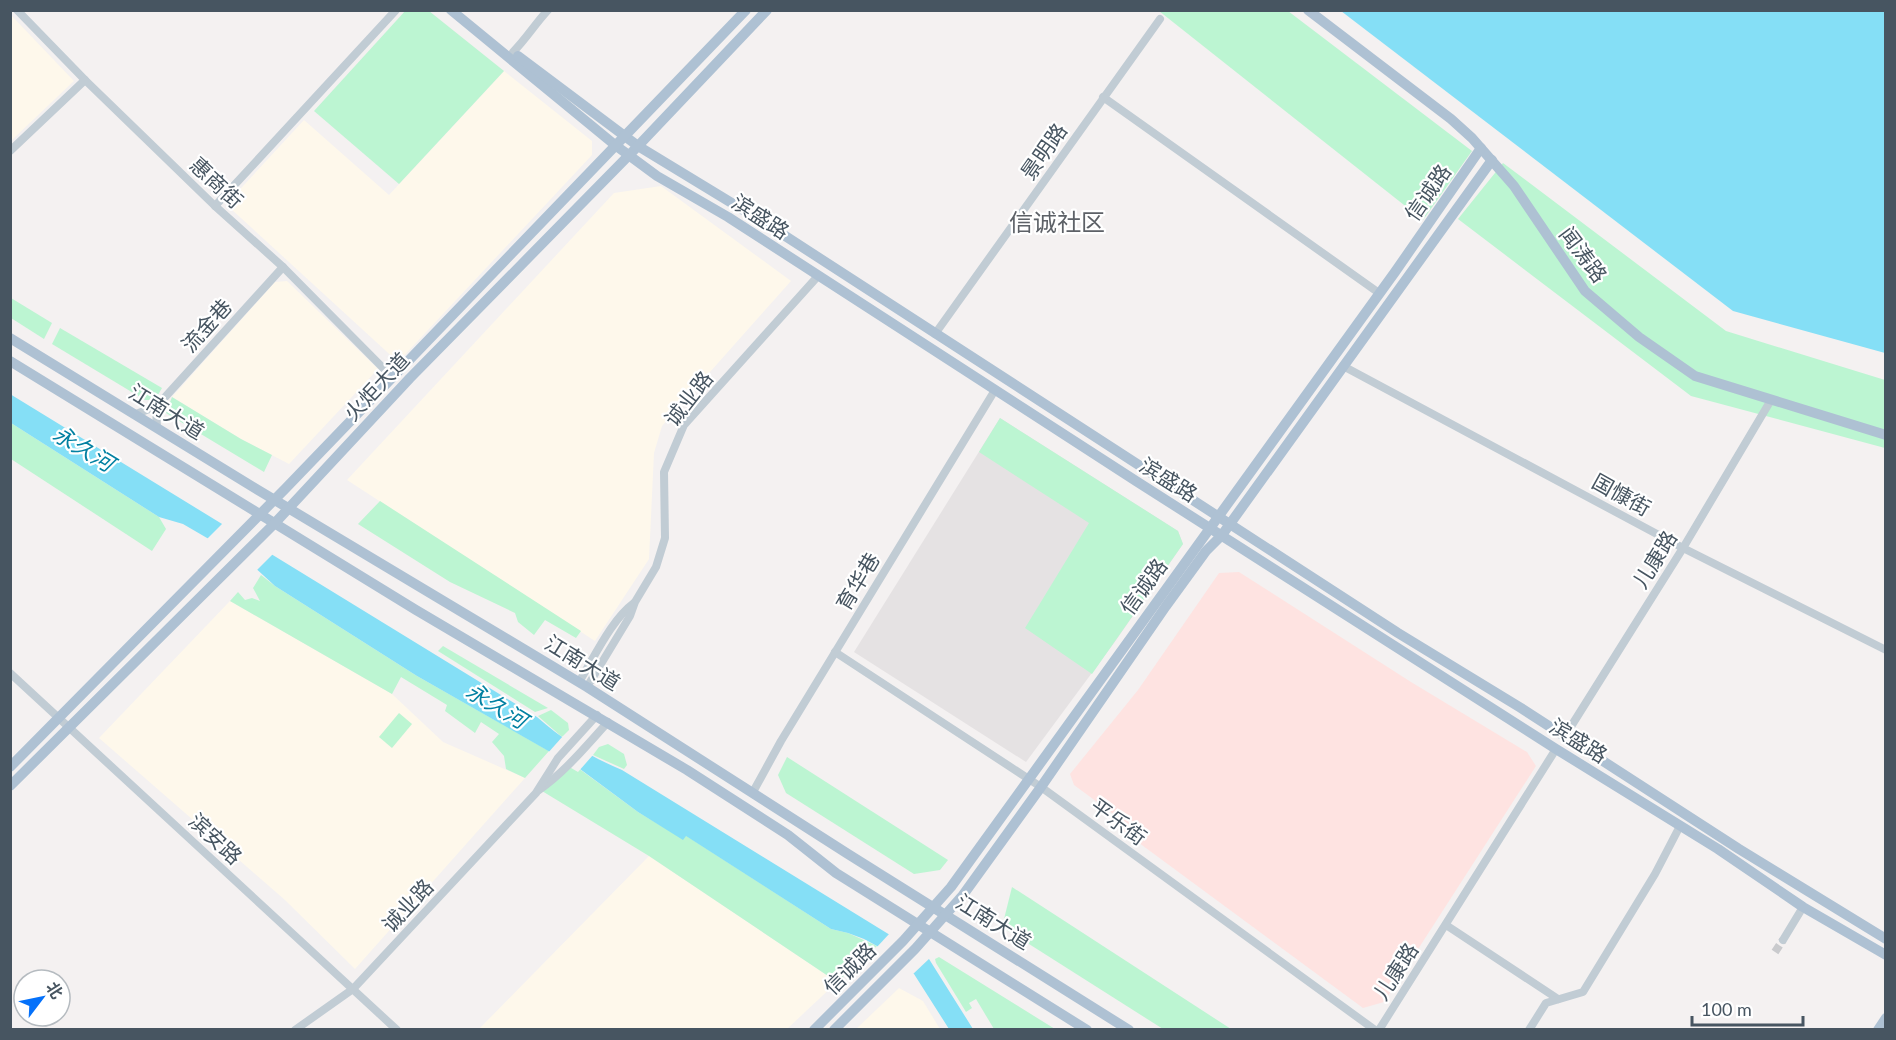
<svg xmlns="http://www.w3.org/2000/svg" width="1896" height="1040" font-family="Lato,'Noto Sans SC',sans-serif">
<rect width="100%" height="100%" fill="#f4f1f1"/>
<g fill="#fef8eb">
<polygon points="11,15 74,81 11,141"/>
<polygon points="504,71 592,141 592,155 398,362 230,208 231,199 304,120 389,195"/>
<polygon points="661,186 791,281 662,426 654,453 649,559 595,641 347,480 614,193"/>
<polygon points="287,281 378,369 289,464 241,439 172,397 275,282"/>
<polygon points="230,601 392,694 443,742 525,778 355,969 285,900 99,738"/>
<polygon points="649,856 837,982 787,1029 478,1030"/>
<polygon points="899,988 923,1001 940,1029 856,1029"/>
</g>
<polygon fill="#e5e2e3" points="1000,418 1178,531 1183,544 1114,643 1026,762 854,652"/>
<polygon fill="#fee3e1" points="1239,572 1411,682 1527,752 1536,766 1384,1002 1363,1008 1112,823 1112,813 1074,785 1070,774 1138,690 1219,573"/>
<g fill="#bcf5d2">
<polygon points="406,10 429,11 504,71 399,184 314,111"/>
<polygon points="1159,11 1288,11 1472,151 1423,220"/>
<polygon points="1503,163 1726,331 1885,380 1885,448 1691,396 1458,219"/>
<polygon points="11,298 52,323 44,339 11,318"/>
<polygon points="60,328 162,388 155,400 145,400 52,344"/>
<polygon points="172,397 241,439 272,455 264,472 166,413"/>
<polygon points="1000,418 1178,531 1183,544 1092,674 1025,628 1089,523 979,452"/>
<polygon points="11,423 159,517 166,529 152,551 11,459"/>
<polygon points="380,501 581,631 576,638 545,620 534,635 518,622 515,613 450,582 358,524"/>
<polygon points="261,575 275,586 417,676 549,751 525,778 506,769 504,756 492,742 499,734 481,722 475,733 445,711 447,705 401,677 392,694 230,601 238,592 245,600 252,598 260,601 253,588"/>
<polygon points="443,646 548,708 535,712 438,651"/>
<polygon points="551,710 568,723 569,730 562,737 538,716"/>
<polygon points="399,713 412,724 392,748 379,737"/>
<polygon points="608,744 624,754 627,765 624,769 593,755 599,747"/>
<polygon points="787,757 948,860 940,870 914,874 786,793 778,775"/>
<polygon points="574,765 638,812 683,839 685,835 831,929 848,933 877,946 837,982 649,856 542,791"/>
<polygon points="1012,887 1231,1029 1163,1029 1002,927"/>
<polygon points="939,957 1055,1029 994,1029 976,999 969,1003 972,1008 966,1012 936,963 935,959"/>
</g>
<g fill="#85dff6">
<polygon points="1341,11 1885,11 1885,353 1733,311"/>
<path d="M 10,394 L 537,717 C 566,742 587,755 622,770 L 929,959 L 973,1029 L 949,1029 L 914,974 L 877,946 L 864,939 L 848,933 L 831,929 L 686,836 L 683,840 L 638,812 L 580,769 L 417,676 L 275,586 L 250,563 L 183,524 L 159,517 L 11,423 Z"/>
</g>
<g fill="#f4f1f1">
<polygon points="224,522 249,536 275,552 255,572 249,566 205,541"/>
<polygon points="563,736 593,755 578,772 547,754"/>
<polygon points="890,933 930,958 912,975 876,948"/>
</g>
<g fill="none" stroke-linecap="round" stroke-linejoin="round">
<polyline stroke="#c9cacd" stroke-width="8" stroke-dasharray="8 4" stroke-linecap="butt" points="1775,952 1783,940"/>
<g stroke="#c1ccd4" stroke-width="8">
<polyline points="17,10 85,80 215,206 283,267 393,378"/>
<path d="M 513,52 C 526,39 535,24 548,10"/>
<polyline points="1103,97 1379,293"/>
<polyline points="10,151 85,80"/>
<polyline points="215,206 396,10"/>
<polyline points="935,334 1160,19"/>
<polyline points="1343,366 1683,548 1886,650"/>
<polyline points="156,407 157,428"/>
<polyline points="136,414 157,406 283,267"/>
<polyline points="835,652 1041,787 1375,1030"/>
<polyline points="10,673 397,1030"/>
<path d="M 579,682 C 594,658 611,620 634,603"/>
<polyline points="587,687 630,616 635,602 656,567 665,538 664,472 684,425 818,276"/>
<polyline points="1565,736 1683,548 1771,400"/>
<path d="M 539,790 C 566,771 586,746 608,722"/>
<polyline points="753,792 781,741 995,390"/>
<polyline points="1446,925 1558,999"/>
<polyline points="1783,940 1803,907"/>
<polyline points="295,1030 353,989 536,793 558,758 597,715"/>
<polyline points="1379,1030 1556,749"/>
<polyline points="1529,1030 1546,1003 1583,992 1655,874 1680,826"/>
</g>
<g stroke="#aec1d3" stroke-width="10">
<polyline points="451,10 615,145 657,176 728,217 1136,481 1556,749 1718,849 1803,907 1886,955"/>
<polyline points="1308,10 1451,119 1472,138 1514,186 1585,291 1639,337 1695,376 1886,435"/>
<polyline points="518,56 638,146 776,230 1398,633 1521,708 1739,849 1886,939"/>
<polyline points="10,338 258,490 587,687 848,854 1129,1030"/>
<polyline points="10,361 416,610 687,770 788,835 836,873 1087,1030"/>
<polyline points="10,767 285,489 746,10"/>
<polyline points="10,786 274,524 410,378 638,146 767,10"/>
<polyline points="814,1030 903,941 951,887 1395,272 1481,148"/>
<polyline points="834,1030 915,949 963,895 1041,787 1166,606 1206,551 1222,535 1492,160"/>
<polyline points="1878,1030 1886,1018"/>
</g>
</g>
<g text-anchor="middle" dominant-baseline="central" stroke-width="4.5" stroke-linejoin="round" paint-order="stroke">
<g font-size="21" fill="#475561" stroke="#fff">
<text transform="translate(1043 151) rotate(-55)">景明路</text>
<text transform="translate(217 182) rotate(43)">惠商街</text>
<text transform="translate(1427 192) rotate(-55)">信诚路</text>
<text transform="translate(761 216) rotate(33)">滨盛路</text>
<text transform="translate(1584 254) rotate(53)">闻涛路</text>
<text transform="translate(206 325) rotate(-48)">流金巷</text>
<text transform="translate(376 386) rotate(-47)">火炬大道</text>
<text transform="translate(688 398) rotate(-52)">诚业路</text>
<text transform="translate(167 411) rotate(32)">江南大道</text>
<text transform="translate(1169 479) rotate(32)">滨盛路</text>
<text transform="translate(1622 494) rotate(29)">国慷街</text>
<text transform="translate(1654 559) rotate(-58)">儿康路</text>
<text transform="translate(857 581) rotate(-59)">育华巷</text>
<text transform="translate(1143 586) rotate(-54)">信诚路</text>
<text transform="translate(583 662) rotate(32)">江南大道</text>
<text transform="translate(1579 740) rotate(32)">滨盛路</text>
<text transform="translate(1119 821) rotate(36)">平乐街</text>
<text transform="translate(216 838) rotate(43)">滨安路</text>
<text transform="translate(407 905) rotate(-47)">诚业路</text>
<text transform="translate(994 921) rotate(32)">江南大道</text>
<text transform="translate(849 968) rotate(-45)">信诚路</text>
<text transform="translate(1395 971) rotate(-57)">儿康路</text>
</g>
<g font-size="22" font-style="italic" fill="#0381a2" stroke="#fff">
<text transform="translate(84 448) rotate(31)">永久河</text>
<text transform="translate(497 705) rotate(31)">永久河</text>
</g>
<g font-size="24" fill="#5d6167" stroke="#fff">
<text x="1057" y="221">信诚社区</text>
</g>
</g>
<rect width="1896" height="1040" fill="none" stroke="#475561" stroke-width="24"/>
<g transform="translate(42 998) rotate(58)"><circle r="28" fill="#ffffff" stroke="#b5bbc0" stroke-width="1.5"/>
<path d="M0-4.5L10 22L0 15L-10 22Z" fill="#0571fa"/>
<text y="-9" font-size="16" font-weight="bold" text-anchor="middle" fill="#475561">北</text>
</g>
<path d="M1692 1016v9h111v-9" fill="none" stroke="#475561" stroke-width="3"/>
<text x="1701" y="1016" font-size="18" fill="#475561" stroke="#ffffff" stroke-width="4.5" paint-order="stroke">100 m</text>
</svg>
